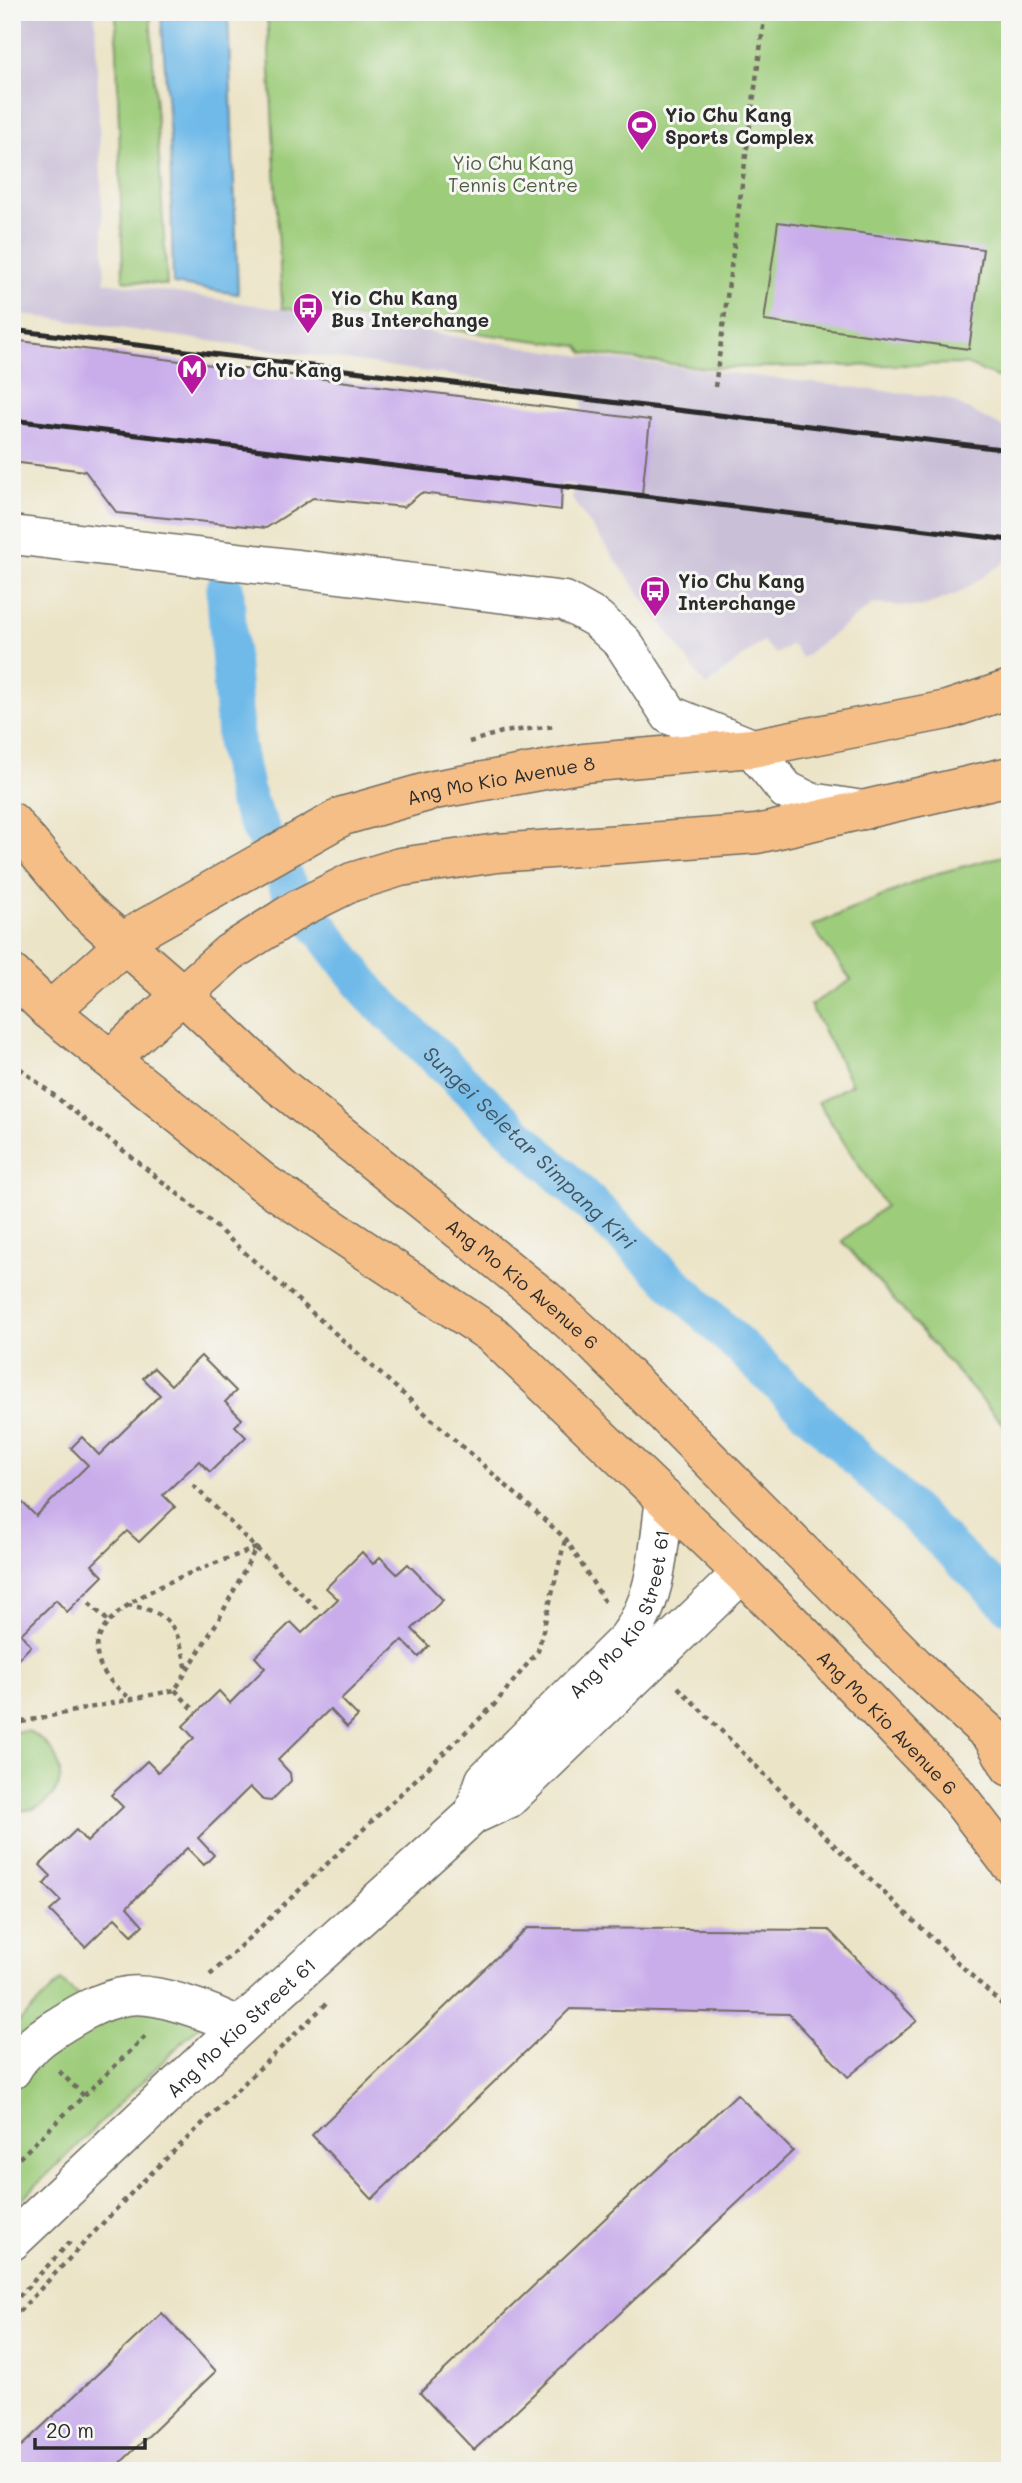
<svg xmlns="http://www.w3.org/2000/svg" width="1022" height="2483" font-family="Mali,sans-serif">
<rect width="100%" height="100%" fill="#f6f6f2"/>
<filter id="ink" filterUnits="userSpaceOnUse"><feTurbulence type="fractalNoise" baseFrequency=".0143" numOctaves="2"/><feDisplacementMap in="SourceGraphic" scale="14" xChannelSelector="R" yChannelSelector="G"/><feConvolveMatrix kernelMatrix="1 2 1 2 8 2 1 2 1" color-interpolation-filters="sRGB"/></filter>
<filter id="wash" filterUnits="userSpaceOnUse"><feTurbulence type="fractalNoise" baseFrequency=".00686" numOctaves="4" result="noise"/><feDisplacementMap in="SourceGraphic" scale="28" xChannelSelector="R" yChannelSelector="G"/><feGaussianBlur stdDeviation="1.57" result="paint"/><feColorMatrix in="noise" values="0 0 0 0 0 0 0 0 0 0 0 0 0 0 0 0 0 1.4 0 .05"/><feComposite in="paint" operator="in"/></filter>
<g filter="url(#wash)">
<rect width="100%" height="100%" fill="#ece4c7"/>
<polygon fill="#c9bfd7" points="12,12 95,12 105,282 589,357 946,398 1010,431 1010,554 1002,564 959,593 922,607 873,604 802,658 791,644 776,654 763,641 706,686 572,499 583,394 12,313"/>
<g fill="#9dcc7a" stroke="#647c52" stroke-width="2">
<polygon points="116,12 150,12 167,285 123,280"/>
<polygon points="267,12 1010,12 1010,291 1002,379 966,364 705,368 584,353 578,346 282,308"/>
<polygon points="1010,854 1010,1432 842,1241 885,1206 818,1102 852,1084 810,1005 851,980 812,926 935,874"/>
<path d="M 27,1731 C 62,1746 76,1790 35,1808 C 29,1811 19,1810 13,1811 L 12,1732 Z"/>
<polygon points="61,1981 91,2007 212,2013 12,2209 12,2029"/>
</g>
<polygon fill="#70bae9" stroke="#4e728a" stroke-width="2" points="161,12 228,12 238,294 173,284 170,139"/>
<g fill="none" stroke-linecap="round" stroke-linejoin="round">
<path stroke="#70bae9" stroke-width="38" id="s1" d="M 225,589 L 236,745 L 247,800 L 288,886 L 372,996 C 585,1199 799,1401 1010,1606"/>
</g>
<g id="blocks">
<g fill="#c9adeb">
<polygon points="778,222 983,249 969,349 764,321"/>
<polygon points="12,340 650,420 642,494 562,484 561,510 421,493 404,507 313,498 266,528 117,513 85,471 12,462"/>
<polygon points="201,1356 236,1391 225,1402 242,1419 235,1426 246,1437 210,1472 199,1461 163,1495 175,1507 139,1542 127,1531 92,1565 103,1576 67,1612 56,1600 21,1634 31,1646 12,1665 12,1505 23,1503 36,1516 88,1465 71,1448 82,1437 99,1455 160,1395 143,1378 154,1368 171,1385"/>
<polygon points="362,1552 373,1564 380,1557 397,1574 408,1564 443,1600 412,1629 429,1646 419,1657 402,1640 341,1699 358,1716 347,1727 330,1709 278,1760 290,1773 291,1781 271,1801 263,1800 250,1787 198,1838 214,1855 204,1865 187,1848 127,1907 143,1925 132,1935 115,1918 85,1947 50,1911 61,1901 44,1884 51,1876 40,1865 76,1830 87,1842 123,1807 111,1795 147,1761 158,1772 194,1738 183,1726 219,1691 230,1703 265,1668 255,1657 291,1622 302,1633 338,1599 326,1588"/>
<polygon points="527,1928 829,1930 917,2021 848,2077 789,2014 570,2009 372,2199 312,2135"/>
<polygon points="737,2094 793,2151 474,2450 420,2393"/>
<polygon points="162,2313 216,2371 112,2471 12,2471 12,2455"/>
</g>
</g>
</g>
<g filter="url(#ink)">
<use href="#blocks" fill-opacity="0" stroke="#6f6c62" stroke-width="2"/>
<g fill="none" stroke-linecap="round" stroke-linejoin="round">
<g stroke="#6f6c62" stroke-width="41">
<g id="minor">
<polyline points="12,535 565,601 597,619 623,643 670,715 752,748 786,790 810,802 863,810"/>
<path id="s2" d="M 473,1815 L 485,1780 L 627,1639 C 658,1599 658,1548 665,1499"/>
<path d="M 12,2070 C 19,2055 40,2038 54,2029 C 76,2015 100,2000 127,1996 C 156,1991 213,2013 239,2027"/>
<path id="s3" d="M 12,2241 L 239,2027 L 473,1815 L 508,1799 L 742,1573"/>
</g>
</g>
<g stroke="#6f6c62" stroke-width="41">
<g id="major">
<path id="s4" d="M 12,822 L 84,909 L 183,995 L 279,1085 L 545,1299 L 592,1341 L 921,1672 L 992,1736 L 1010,1767"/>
<path id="s5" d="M 12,974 L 50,1011 L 264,1183 L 493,1335 L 742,1573 L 849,1681 L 951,1787 L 1010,1864"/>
<path id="s6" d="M 50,1011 L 138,932 L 343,816 L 434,790 L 584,763 L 752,748 L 947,710 L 1010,689"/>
<polyline points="110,1059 229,953 298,909 352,882 400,867 497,853 757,834 1010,776"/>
</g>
</g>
<g stroke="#6f6c62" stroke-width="4.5" stroke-dasharray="5 5" stroke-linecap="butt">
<polyline points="715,387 764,20 758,12"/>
<polyline points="469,742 502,732 556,726"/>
<polyline points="12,1062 188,1202 566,1539 606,1604"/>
<polyline points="193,1485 317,1609"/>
<polyline points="89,1603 107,1620"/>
<path d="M 127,1605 C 171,1611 179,1630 187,1671"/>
<polyline points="678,1687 837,1848 1010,2012"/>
<polyline points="175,1690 193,1709"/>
<path d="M 12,1724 L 175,1690 L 219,1619 L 256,1548 C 201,1570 24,1620 130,1698"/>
<polyline points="210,1975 494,1705 538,1651 565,1540"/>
<polyline points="59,2071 84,2096"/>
<polyline points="12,2165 148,2034"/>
<polyline points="12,2304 70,2242"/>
<polyline points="12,2319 138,2186 326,2004"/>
</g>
<use href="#minor" stroke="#fff" stroke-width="38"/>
<use href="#major" stroke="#f6be87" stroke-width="38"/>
<g stroke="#2b2b2b" stroke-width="5">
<polyline points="12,330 1010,450"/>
<polyline points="12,420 1010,540"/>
</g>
</g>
</g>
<defs>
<g id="stadium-pin" transform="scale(1.575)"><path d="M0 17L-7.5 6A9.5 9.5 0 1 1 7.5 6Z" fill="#b5179e" stroke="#f6f6f2"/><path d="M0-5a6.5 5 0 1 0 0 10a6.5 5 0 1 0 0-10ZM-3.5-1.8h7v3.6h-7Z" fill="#fff"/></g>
<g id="bus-pin" transform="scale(1.575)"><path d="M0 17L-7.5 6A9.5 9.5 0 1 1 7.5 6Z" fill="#b5179e" stroke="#f6f6f2"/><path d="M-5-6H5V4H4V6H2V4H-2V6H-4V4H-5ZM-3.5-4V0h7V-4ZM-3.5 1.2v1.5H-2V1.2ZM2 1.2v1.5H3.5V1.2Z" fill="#fff"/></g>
<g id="metro-pin" transform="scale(1.575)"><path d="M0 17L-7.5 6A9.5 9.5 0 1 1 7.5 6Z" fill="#b5179e" stroke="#f6f6f2"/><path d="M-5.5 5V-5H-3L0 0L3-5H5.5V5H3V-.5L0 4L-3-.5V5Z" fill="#fff"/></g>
</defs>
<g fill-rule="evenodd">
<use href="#stadium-pin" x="642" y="125"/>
<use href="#bus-pin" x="308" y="308"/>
<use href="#metro-pin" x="192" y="369"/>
<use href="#bus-pin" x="655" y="591"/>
</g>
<g text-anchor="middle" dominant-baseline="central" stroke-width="6" stroke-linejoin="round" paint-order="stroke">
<g font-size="19" font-weight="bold" fill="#2b2b2b" stroke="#f6f6f2" text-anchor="start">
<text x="665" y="114">Yio Chu Kang<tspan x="665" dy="22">Sports Complex</tspan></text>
<text x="331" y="297">Yio Chu Kang<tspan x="331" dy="22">Bus Interchange</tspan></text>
<text x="215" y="369">Yio Chu Kang</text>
<text x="678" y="580">Yio Chu Kang<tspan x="678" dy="22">Interchange</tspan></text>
</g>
<g font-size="19" fill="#4d5b43" stroke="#f6f6f2">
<text x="513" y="162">Yio Chu Kang<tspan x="513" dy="22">Tennis Centre</tspan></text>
</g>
<g font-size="19" fill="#2b2b2b" stroke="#f6f6f2">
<text stroke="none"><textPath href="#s6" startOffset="516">Ang Mo Kio Avenue 8</textPath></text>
<text stroke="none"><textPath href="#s4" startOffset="690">Ang Mo Kio Avenue 6</textPath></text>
<text stroke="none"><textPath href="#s2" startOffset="256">Ang Mo Kio Street 61</textPath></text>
<text stroke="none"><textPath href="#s5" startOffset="1155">Ang Mo Kio Avenue 6</textPath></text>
<text stroke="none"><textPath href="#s3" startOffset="313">Ang Mo Kio Street 61</textPath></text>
</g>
<g font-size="21" font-style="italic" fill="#405664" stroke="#f6f6f2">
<text stroke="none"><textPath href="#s1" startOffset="665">Sungei Seletar Simpang Kiri</textPath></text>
</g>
</g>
<rect width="1022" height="2483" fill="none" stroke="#f6f6f2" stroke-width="42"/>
<path d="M35 2438v10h110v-10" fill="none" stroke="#2b2b2b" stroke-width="3.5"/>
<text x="46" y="2438" font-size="21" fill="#2b2b2b" stroke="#f6f6f2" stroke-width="5" paint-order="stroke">20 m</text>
</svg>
